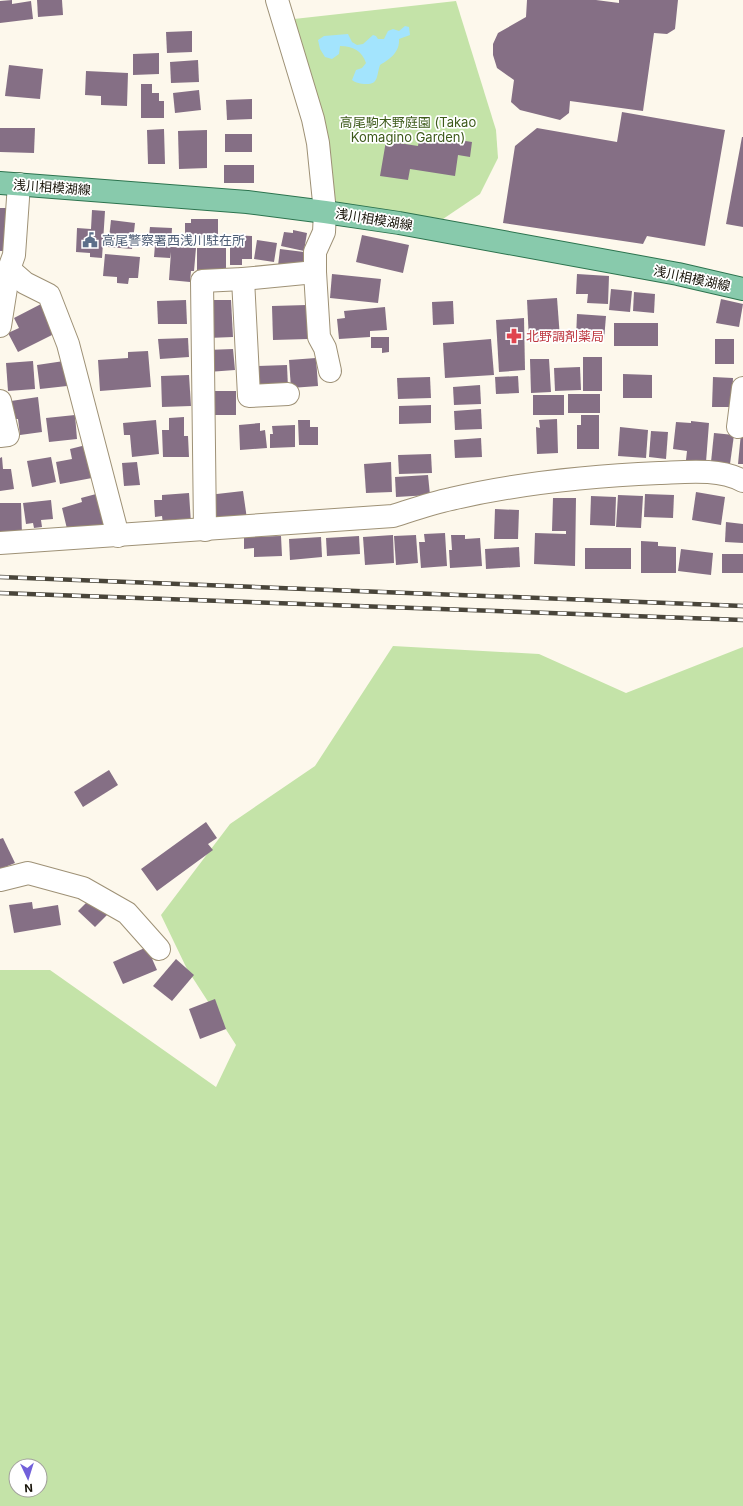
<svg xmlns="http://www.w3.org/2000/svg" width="743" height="1506" font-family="Inter,'Noto Sans JP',sans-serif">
<rect width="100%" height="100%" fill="#fdf8ec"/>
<g fill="#c4e3a8" fill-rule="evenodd">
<polygon points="456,1 496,130 498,158 480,194 443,219 330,203 294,19"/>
<path d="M 393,646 L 539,654 L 626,693 L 743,647 L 743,1506 L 0,1506 L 0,970 L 50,970 L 216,1087 L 236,1045 L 187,969 L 161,915 L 230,824 L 315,766 ZM 16,1466 L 40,1466 L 40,1490 L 16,1490 Z"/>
</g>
<path fill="#a3e4fd" d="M 405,26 L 409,27 L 410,35 L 399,39 C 400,52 390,59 380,65 C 376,77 379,85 364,84 C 358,83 356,83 352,80 L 356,70 L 362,68 L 366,63 C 362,51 353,46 340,46 L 339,54 L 332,59 L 325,57 L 320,49 L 318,40 L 324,36 L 348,34 L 352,42 L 357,45 L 363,44 L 373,35 L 376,36 L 378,39 L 384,39 L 388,31 L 393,29 L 399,31 Z"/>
<g fill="#856f85">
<polygon points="12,0 12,4 31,1 33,19 0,23 0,1"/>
<polygon points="37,0 62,0 63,15 38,17"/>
<polygon points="527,0 596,0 619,3 619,0 678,0 675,29 667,34 654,33 643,111 570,101 569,113 560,120 520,110 511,102 514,80 497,68 493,55 493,44 498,33 526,17"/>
<polygon points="192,31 192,52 167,53 166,32"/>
<polygon points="159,53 159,74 133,75 133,54"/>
<polygon points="198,60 199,82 171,83 170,62"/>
<polygon points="9,65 43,69 40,99 5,96"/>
<polygon points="86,71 128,73 127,106 101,105 101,96 85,95"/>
<polygon points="141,84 152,84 152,93 159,93 159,101 164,101 164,118 141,118"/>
<polygon points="199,90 201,110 175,113 173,93"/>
<polygon points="252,99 252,119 227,120 226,100"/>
<polygon points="622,112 725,130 705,246 647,236 643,244 503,223 515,146 537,128 617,142"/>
<polygon points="0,128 35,128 34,153 0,152"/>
<polygon points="164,129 165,164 148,164 147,130"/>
<polygon points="207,130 207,168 179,169 178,131"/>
<rect x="225" y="134" width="27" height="18"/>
<polygon points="420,134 472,142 470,157 458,155 455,176 410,169 408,180 380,176 386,141 418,146"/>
<polygon points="742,137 743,137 743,227 726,224"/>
<rect x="224" y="165" width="30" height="18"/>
<rect x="0" y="208" width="9" height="43"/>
<polygon points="92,210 105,211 102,258 90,257 90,253 76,252 77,228 91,229"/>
<polygon points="191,219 218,219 218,238 185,238 185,223 191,223"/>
<polygon points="111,220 135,223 132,249 108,247"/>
<polygon points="150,227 172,228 171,247 196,248 194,271 191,271 190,282 169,280 171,252 170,258 154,257 155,245 148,245"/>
<polygon points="293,230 307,233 304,251 281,246 284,232 293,233"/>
<polygon points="230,235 252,236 252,259 242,259 242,265 230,265"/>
<polygon points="362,235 409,245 403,273 356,262"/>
<polygon points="257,240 277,243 274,262 254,259"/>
<polygon points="197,248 226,248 226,269 197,270"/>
<polygon points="280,249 304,252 302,269 278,266"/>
<polygon points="105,254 140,257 138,278 129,278 128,284 117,283 117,277 103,276"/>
<polygon points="332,274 381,279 378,303 330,298"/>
<polygon points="577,274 609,276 608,304 587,303 588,294 576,294"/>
<polygon points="611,289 632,291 630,312 609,310"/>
<polygon points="634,292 655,294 654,313 633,311"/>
<polygon points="557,298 560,338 529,340 527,300"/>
<polygon points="721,299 743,304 739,327 716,323"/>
<polygon points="186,300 187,324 158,324 157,301"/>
<polygon points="206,300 231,300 233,337 208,338"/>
<polygon points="453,301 454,324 433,325 432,302"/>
<polygon points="43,303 58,332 18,352 8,333 19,328 14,318"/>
<polygon points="307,305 308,339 273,340 272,306"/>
<polygon points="385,307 387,330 370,331 370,337 339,339 337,319 345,318 344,311"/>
<polygon points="577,314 606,316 604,340 576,338"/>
<polygon points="524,318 525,370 499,372 496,320"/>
<rect x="614" y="323" width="44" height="23"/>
<polygon points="371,337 389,337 389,352 382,353 382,348 371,348"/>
<polygon points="188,338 189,357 160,359 158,339"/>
<polygon points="491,339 494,375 445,378 443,343"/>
<rect x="715" y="339" width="19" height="25"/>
<polygon points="233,349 235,370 208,372 207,350"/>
<polygon points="148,351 151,387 100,391 98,360 128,358 128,352"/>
<rect x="583" y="357" width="19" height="34"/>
<polygon points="316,358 318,386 291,388 289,360"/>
<polygon points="530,359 549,359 551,392 531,393"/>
<polygon points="33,361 35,389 8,391 6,363"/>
<polygon points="64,361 67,386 40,389 37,365"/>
<polygon points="287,365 288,388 260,390 258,366"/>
<polygon points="580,367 581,390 555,391 554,368"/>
<polygon points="623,374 652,375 652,398 623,398"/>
<polygon points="189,375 191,406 162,407 161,376"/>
<polygon points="518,376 519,393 496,394 495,377"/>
<polygon points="430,377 431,398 398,399 397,378"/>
<polygon points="713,377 733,378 732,407 712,407"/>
<polygon points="480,385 481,404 454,405 453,387"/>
<polygon points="206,391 236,391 236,415 207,415"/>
<rect x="568" y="394" width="32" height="19"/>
<rect x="533" y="395" width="31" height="20"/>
<polygon points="38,397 42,432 20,435 18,419 13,419 11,401"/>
<polygon points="431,405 431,423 399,424 399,406"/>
<polygon points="481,409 482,429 455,430 454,411"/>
<polygon points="75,415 77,439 49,442 46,418"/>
<polygon points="581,415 599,415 599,449 577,449 577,425 581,425"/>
<polygon points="184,417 184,436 188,436 189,457 163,457 162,430 169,430 169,418"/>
<polygon points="557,419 558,453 537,454 536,427 540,428 539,420"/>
<polygon points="156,420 159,454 132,457 130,435 124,435 123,423"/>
<polygon points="298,420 310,420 310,427 318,427 318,445 299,445"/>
<polygon points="691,421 709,423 706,462 686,460 687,451 673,449 676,422 691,423"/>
<polygon points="260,423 260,431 265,430 267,448 240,450 239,425"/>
<polygon points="295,425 295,447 270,448 270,434 273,434 272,426"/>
<polygon points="620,427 648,430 646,458 618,456"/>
<polygon points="651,431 668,432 666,459 649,457"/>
<polygon points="714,433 734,435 730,464 711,462"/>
<polygon points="741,433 743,433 743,464 738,464"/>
<polygon points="481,438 482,457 455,458 454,440"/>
<polygon points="86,445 92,478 60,484 56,462 72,459 70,449"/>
<polygon points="431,454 432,473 399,474 398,455"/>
<polygon points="2,457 3,469 11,469 14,489 0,491 0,458"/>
<polygon points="51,457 56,482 32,487 27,461"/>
<polygon points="137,462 140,485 124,486 122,463"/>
<polygon points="391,462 392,492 366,493 364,464"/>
<polygon points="428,475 430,495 396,497 395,477"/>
<polygon points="243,491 247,519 211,523 208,495"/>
<polygon points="696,492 725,497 721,525 692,520"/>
<polygon points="100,493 107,524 68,533 62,508 82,502 81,498"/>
<polygon points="189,493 191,523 163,524 162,516 155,517 154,500 162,500 162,495"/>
<polygon points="645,494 674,495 673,518 644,517"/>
<polygon points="618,495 643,496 641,528 616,527"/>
<polygon points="591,496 616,497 615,526 590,525"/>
<polygon points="553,498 576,498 575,566 534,564 535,533 566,534 566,531 552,531"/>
<polygon points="51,500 53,519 41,520 42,527 34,528 33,523 26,524 23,503"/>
<polygon points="0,503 21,503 22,535 0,535"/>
<polygon points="495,509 519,510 518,539 494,539"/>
<polygon points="726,522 743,524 743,543 725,542"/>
<polygon points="445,533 447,566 421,568 419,542 425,542 424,534"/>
<polygon points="393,535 394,563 365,565 363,537"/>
<polygon points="416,535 418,563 396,565 394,536"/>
<polygon points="451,535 465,535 465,539 480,538 482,566 450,568 449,550 452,550"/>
<polygon points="281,536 282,556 254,557 254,548 244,549 244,537"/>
<polygon points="359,536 360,554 327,556 326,538"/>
<polygon points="321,537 322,557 290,560 289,539"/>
<polygon points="641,541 658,542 658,546 676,547 676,573 641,573"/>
<polygon points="519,547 520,567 486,569 485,549"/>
<rect x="585" y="548" width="46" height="21"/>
<polygon points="681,549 713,553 711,575 678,571"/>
<rect x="722" y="554" width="21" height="19"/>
<polygon points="109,770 118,785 83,807 74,792"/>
<polygon points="206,822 217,838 208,844 213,850 157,891 141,869"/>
<polygon points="3,838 15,863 0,869 0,839"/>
<polygon points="92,897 109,913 95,927 78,911"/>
<polygon points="32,902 33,909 58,905 61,925 14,933 9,905"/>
<polygon points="147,947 157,970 123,984 113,962"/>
<polygon points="176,959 194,975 172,1001 153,986"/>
<polygon points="215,999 226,1029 200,1039 189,1009"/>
</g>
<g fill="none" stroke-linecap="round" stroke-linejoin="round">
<g stroke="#9e9176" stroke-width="24">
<g id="minor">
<polyline points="9,269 25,283 49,295 68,344 118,536"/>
<polyline points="315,272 319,337 325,348 330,371"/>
<polyline points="243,279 249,396 288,394"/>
<polyline points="0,326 9,269 14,255 19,184"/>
<polyline points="0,401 8,435 0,436"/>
<polyline points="738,427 743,388"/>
<polyline points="205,530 202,281 243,279 315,272 315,252 324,232 325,212 318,143 313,119 277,0"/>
<path d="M 0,543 L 393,516 C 412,510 432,503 451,499 C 519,483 590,476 659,473 C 686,472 719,468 743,481"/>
<polyline points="0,880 28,873 83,888 127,913 159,949"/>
</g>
</g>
<g stroke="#2c734e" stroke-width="24">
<polyline id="major" points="0,183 247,202 325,212 399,223 678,274 743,289"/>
</g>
<use href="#minor" stroke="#fff" stroke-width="22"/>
<use href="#major" stroke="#88caac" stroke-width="22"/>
<g stroke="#49453a" stroke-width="4.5">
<g id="rail">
<polyline points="0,577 743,606"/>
<polyline points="0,593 743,620"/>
</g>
</g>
<use href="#rail" stroke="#fff" stroke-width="3" stroke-dasharray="9" stroke-linecap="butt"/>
</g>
<defs>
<g id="civic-bare" transform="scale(1.2)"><path d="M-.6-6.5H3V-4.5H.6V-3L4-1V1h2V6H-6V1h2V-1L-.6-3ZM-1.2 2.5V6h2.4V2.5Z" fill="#5c6f8a" stroke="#fff" stroke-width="2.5" paint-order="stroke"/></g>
<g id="pharmacy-bare" transform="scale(1.2)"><path d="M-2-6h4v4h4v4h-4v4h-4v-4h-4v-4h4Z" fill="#e0444e" stroke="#fff" stroke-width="2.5" paint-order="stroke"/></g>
</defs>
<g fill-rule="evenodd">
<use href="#civic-bare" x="90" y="240"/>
<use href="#pharmacy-bare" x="514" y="336"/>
</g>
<g text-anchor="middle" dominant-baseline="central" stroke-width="3.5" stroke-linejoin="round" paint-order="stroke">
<g font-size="13" fill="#3d5a1a" stroke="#fff">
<text x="408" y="122">高尾駒木野庭園 (Takao<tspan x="408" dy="15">Komagino Garden)</tspan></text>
</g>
<g font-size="13" fill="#171308" stroke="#fff">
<text transform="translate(52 187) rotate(4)">浅川相模湖線</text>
<text transform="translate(374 219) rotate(9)">浅川相模湖線</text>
<text transform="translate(692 278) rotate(12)">浅川相模湖線</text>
</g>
<g font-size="13" fill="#4e5e75" stroke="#fff" text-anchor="start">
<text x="102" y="240">高尾警察署西浅川駐在所</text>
</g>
<g font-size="13" fill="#be3a42" stroke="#fff" text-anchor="start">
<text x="526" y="336">北野調剤薬局</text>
</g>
</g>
<g transform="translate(28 1478) rotate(176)"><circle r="19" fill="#ffffff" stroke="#a2a19c"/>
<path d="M0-3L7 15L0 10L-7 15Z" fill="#7260da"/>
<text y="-6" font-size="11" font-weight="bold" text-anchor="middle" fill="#171308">N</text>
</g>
</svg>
